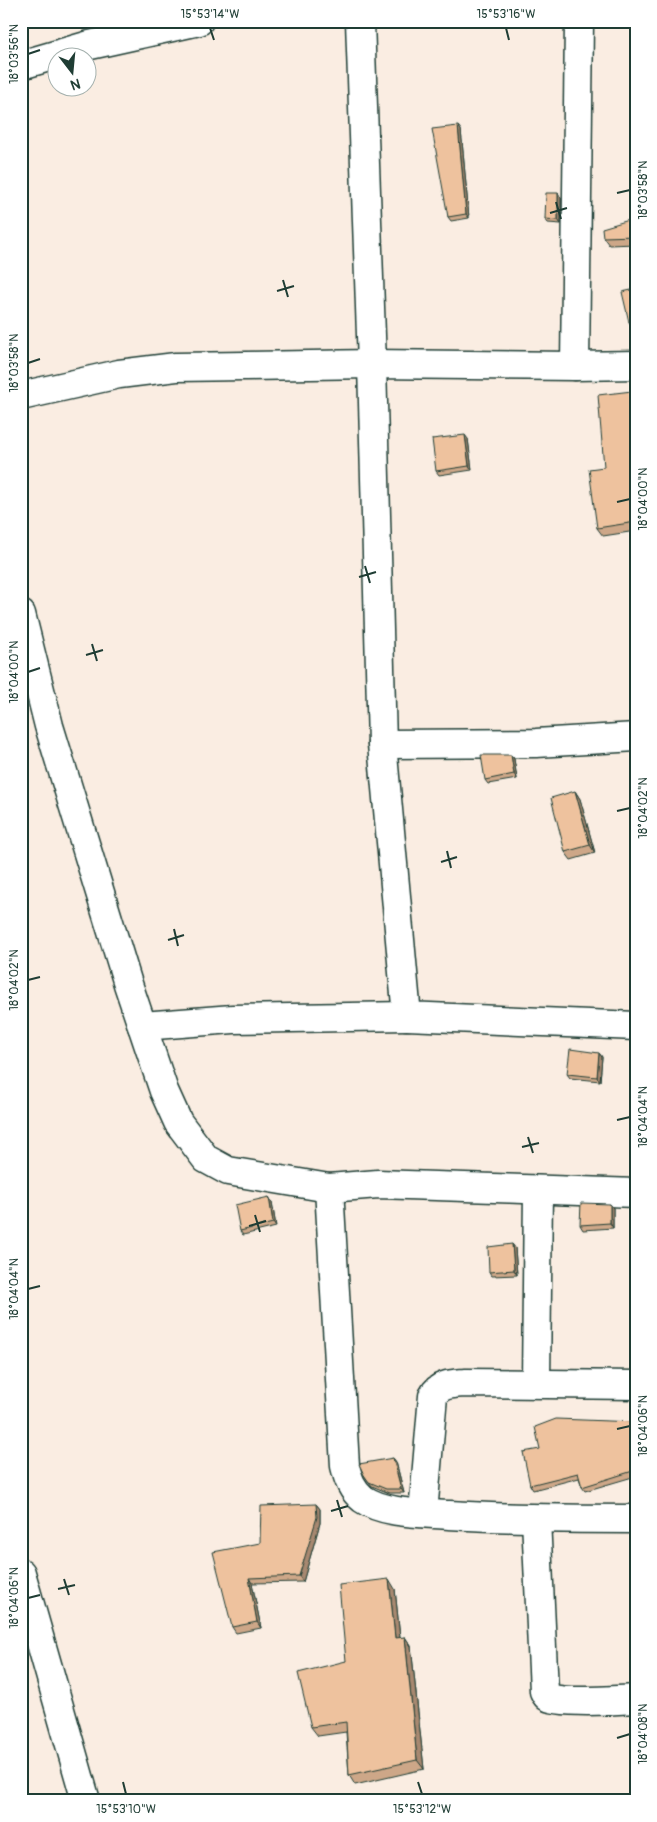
<svg xmlns="http://www.w3.org/2000/svg" width="657" height="1822" font-family="Pangolin,sans-serif">
<rect width="100%" height="100%" fill="#faede2"/>
<filter id="ink" filterUnits="userSpaceOnUse"><feTurbulence type="fractalNoise" baseFrequency=".02" numOctaves="2"/><feDisplacementMap in="SourceGraphic" scale="10" xChannelSelector="R" yChannelSelector="G"/><feConvolveMatrix kernelMatrix="1 2 1 2 8 2 1 2 1" color-interpolation-filters="sRGB"/></filter>
<g filter="url(#ink)">
<g fill="none" stroke-linecap="round" stroke-linejoin="round">
<g stroke="#1f3d34" stroke-width="31">
<g id="minor">
<polyline points="360,21 372,364 382,744 407,1016 636,1026"/>
<polyline points="579,21 575,366 636,365"/>
<polyline points="21,65 90,45 199,21"/>
<polyline points="21,396 119,374 176,367 372,364 575,366"/>
<polyline points="21,614 49,726 128,984 164,1091 178,1122 206,1159 228,1171 329,1188 378,1184 636,1193"/>
<polyline points="382,744 536,743 636,737"/>
<polyline points="142,1026 233,1019 407,1016"/>
<path d="M 329,1188 L 345,1466 C 348,1479 352,1490 363,1499 C 384,1514 423,1513 449,1515 C 511,1519 573,1519 636,1519"/>
<polyline points="536,1383 538,1190"/>
<path d="M 423,1513 L 433,1396 C 439,1383 454,1384 466,1383 L 636,1385"/>
<path d="M 536,1519 L 544,1691 C 545,1693 546,1696 548,1697 C 557,1704 621,1700 636,1699"/>
<polyline points="21,1573 86,1801"/>
</g>
</g>
<use href="#minor" stroke="#fff" stroke-width="28"/>
</g>
<g fill="#cda788" stroke="#1f3d34">
<polygon points="458,126 461,130 469,218 451,221 448,217"/>
<polygon points="558,193 561,198 561,224 548,223 545,219"/>
<polygon points="636,218 636,244 609,245 603,237"/>
<polygon points="636,289 636,330 635,330 629,322"/>
<polygon points="632,391 636,397 636,531 603,536 597,528"/>
<polygon points="468,439 472,470 439,475 436,471"/>
<polygon points="511,755 514,759 517,779 488,784 485,780"/>
<polygon points="575,791 580,799 595,853 571,860 565,852"/>
<polygon points="599,1053 602,1057 600,1081 570,1078 567,1074"/>
<polygon points="269,1197 272,1202 276,1227 243,1235 240,1231"/>
<polygon points="610,1204 613,1208 613,1228 583,1230 580,1225"/>
<polygon points="512,1244 515,1248 517,1275 492,1276 489,1272"/>
<polygon points="636,1422 636,1476 585,1491 582,1487 579,1478 533,1490 530,1485 540,1449"/>
<polygon points="393,1458 396,1462 404,1493 389,1493 372,1486 364,1475"/>
<polygon points="316,1504 320,1509 320,1523 303,1582 252,1583 261,1628 236,1633 232,1627 260,1543"/>
<polygon points="395,1589 400,1638 405,1637 411,1646 424,1769 355,1785 349,1775 346,1732 318,1736 311,1727 346,1661"/>
</g>
<g fill="#a7886f" stroke="#1f3d34">
<polygon points="458,126 461,130 469,218 466,214"/>
<polygon points="558,193 561,198 561,224 558,220"/>
<polygon points="632,391 636,397 636,432"/>
<polygon points="632,432 636,437 636,455"/>
<polygon points="465,435 468,439 472,470 469,466"/>
<polygon points="511,755 514,759 517,779 514,774"/>
<polygon points="575,791 580,799 595,853 590,845"/>
<polygon points="599,1053 602,1057 600,1081 597,1077"/>
<polygon points="269,1197 272,1202 276,1227 273,1223"/>
<polygon points="610,1204 613,1208 613,1228 610,1223"/>
<polygon points="512,1244 515,1248 517,1275 514,1270"/>
<polygon points="393,1458 396,1462 404,1493 401,1489"/>
<polygon points="316,1504 320,1509 320,1523 303,1582 299,1576"/>
<polygon points="249,1578 252,1583 261,1628 257,1622"/>
<polygon points="389,1579 395,1589 401,1648 395,1638"/>
<polygon points="405,1637 411,1646 424,1769 417,1760"/>
</g>
<g fill="#eec29e" stroke="#1f3d34">
<polygon points="458,126 466,214 448,217 432,129"/>
<polygon points="631,135 636,135 636,163 634,163"/>
<polygon points="546,193 558,193 558,220 545,219"/>
<polygon points="636,218 636,236 603,237 602,228"/>
<polygon points="636,289 636,321 629,322 622,292"/>
<polygon points="632,391 636,432 632,432 636,455 636,522 597,528 589,469 604,467 598,395"/>
<polygon points="465,435 469,466 436,471 432,439"/>
<polygon points="481,755 511,755 514,774 485,780"/>
<polygon points="575,791 590,845 565,852 551,798"/>
<polygon points="570,1049 599,1053 597,1077 567,1074"/>
<polygon points="269,1197 273,1223 240,1231 235,1205"/>
<polygon points="581,1203 610,1204 610,1223 580,1225"/>
<polygon points="512,1244 514,1270 489,1272 488,1247"/>
<polygon points="556,1419 636,1422 636,1470 582,1487 578,1473 530,1485 523,1452 540,1449 535,1427"/>
<polygon points="393,1458 401,1489 386,1489 369,1482 364,1475 359,1464"/>
<polygon points="316,1504 317,1517 299,1576 249,1578 257,1622 232,1627 213,1552 260,1543 261,1506"/>
<polygon points="389,1579 395,1638 405,1637 417,1760 349,1775 346,1722 311,1727 298,1673 346,1661 339,1585"/>
</g>
</g>
<path fill="none" stroke="#1f3d34" stroke-width="2" d="M 210,28 L 214,40M 506,28 L 509,40M 28,54 L 40,50M 617,193 L 630,190M 556,202 L 561,219M 550,213 L 567,208M 283,280 L 288,297M 277,291 L 294,286M 28,363 L 40,359M 617,502 L 630,499M 365,566 L 370,583M 359,577 L 376,572M 92,644 L 97,661M 86,655 L 103,650M 28,672 L 40,668M 617,811 L 630,808M 447,851 L 451,868M 441,862 L 457,857M 174,929 L 178,946M 168,940 L 184,935M 28,980 L 40,977M 617,1120 L 630,1117M 528,1137 L 533,1153M 522,1147 L 539,1143M 255,1215 L 260,1232M 249,1226 L 266,1221M 28,1289 L 40,1286M 617,1429 L 630,1426M 337,1500 L 342,1517M 331,1511 L 348,1506M 64,1579 L 69,1595M 58,1589 L 75,1585M 28,1598 L 40,1595M 617,1738 L 630,1734M 123,1782 L 126,1794M 418,1782 L 422,1794"/>
<rect width="657" height="1822" fill="none" stroke="#fff" stroke-width="55"/>
<g transform="translate(72 72) rotate(164)"><circle r="24" fill="#ffffff" stroke="#a5b1ae"/>
<path d="M0-4L9 19L0 12L-9 19Z" fill="#1f3d34"/>
<text y="-8" font-size="14" font-weight="bold" text-anchor="middle" fill="#1f3d34">N</text>
</g>
<rect x="28" y="28" width="602" height="1766" fill="none" stroke="#1f3d34" stroke-width="2"/>
<g font-size="12" text-anchor="middle" fill="#1f3d34">
<text x="210" y="18">15°53'14"W</text>
<text x="506" y="18">15°53'16"W</text>
<text transform="translate(14 54) rotate(-90)" y="4">18°03'56"N</text>
<text transform="translate(643 190) rotate(-90)" y="4">18°03'58"N</text>
<text transform="translate(14 363) rotate(-90)" y="4">18°03'58"N</text>
<text transform="translate(643 499) rotate(-90)" y="4">18°04'00"N</text>
<text transform="translate(14 672) rotate(-90)" y="4">18°04'00"N</text>
<text transform="translate(643 808) rotate(-90)" y="4">18°04'02"N</text>
<text transform="translate(14 980) rotate(-90)" y="4">18°04'02"N</text>
<text transform="translate(643 1117) rotate(-90)" y="4">18°04'04"N</text>
<text transform="translate(14 1289) rotate(-90)" y="4">18°04'04"N</text>
<text transform="translate(643 1426) rotate(-90)" y="4">18°04'06"N</text>
<text transform="translate(14 1598) rotate(-90)" y="4">18°04'06"N</text>
<text transform="translate(643 1734) rotate(-90)" y="4">18°04'08"N</text>
<text x="126" y="1813">15°53'10"W</text>
<text x="422" y="1813">15°53'12"W</text>
</g>
</svg>
